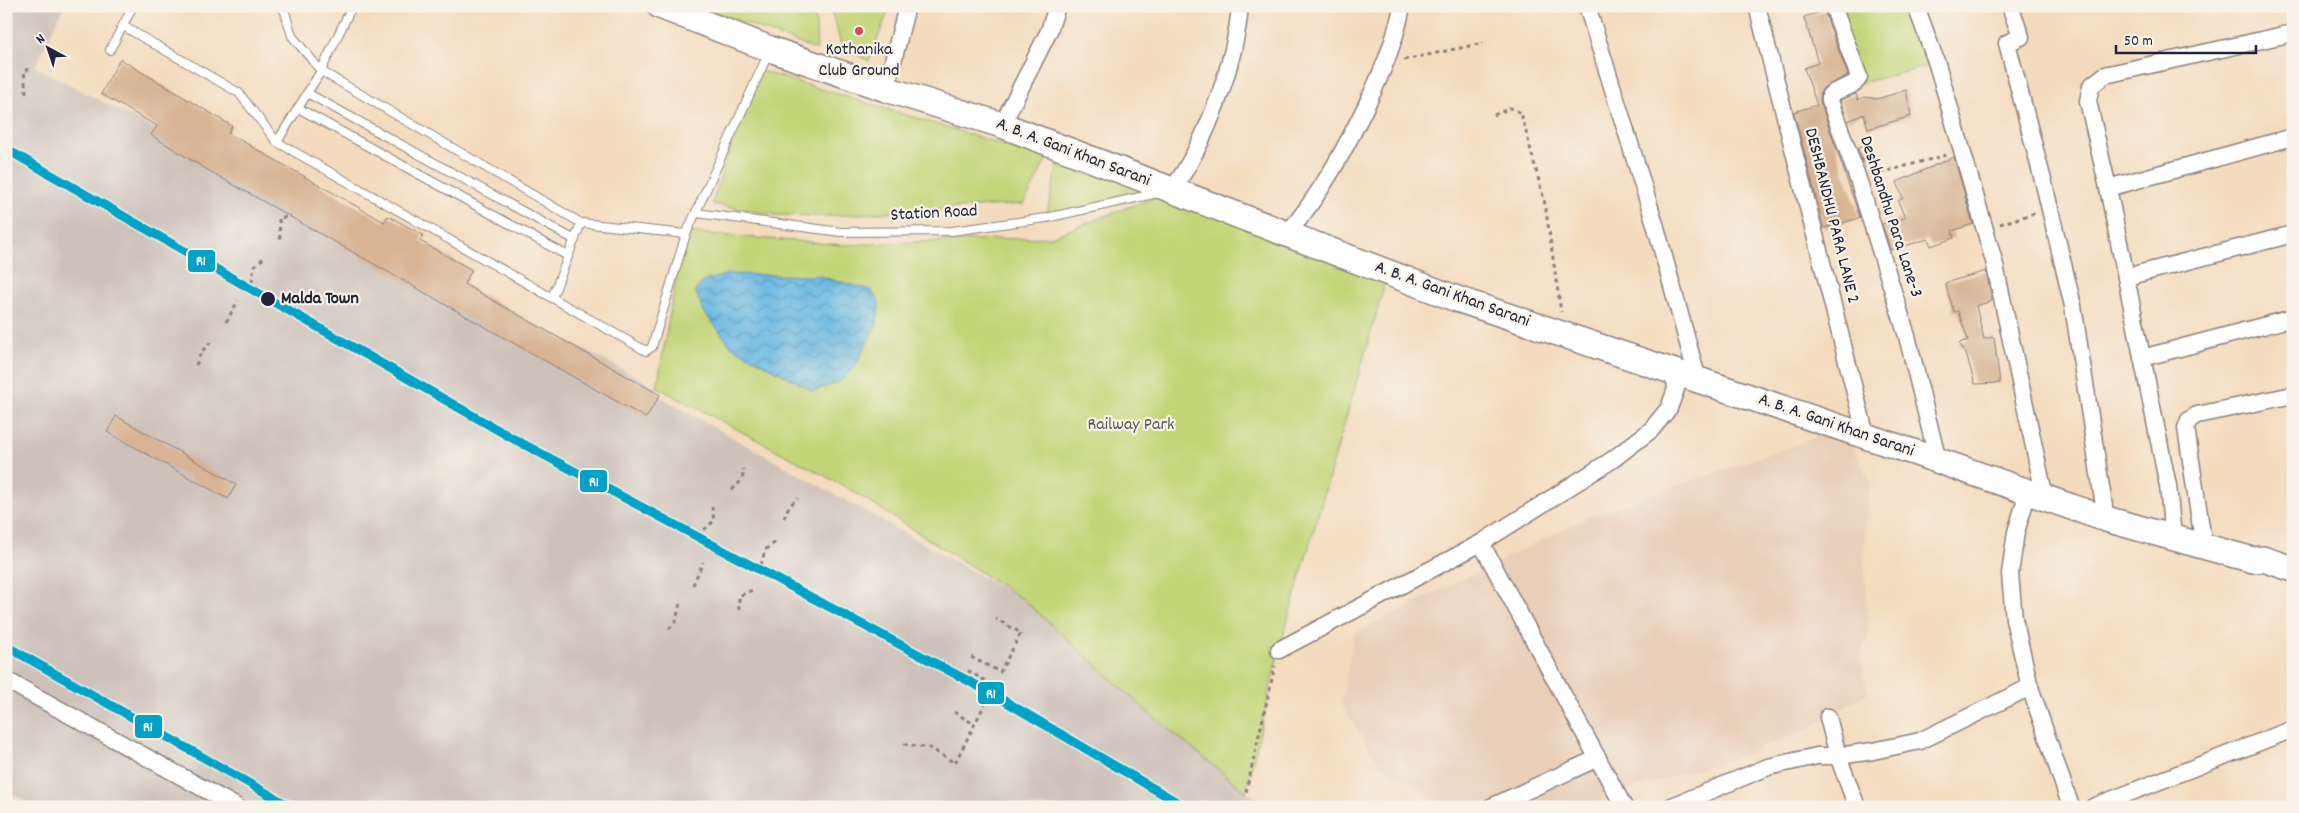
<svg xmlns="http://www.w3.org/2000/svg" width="2299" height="813" font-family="Dekko,sans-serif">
<defs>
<pattern id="water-waves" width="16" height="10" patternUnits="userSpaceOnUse" patternTransform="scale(1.25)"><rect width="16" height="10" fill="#67b7e2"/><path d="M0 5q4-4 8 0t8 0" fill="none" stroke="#5494b8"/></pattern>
</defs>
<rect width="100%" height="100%" fill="#f7f3e8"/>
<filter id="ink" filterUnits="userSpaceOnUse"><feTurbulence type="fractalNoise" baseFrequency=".02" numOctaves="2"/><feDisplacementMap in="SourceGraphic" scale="10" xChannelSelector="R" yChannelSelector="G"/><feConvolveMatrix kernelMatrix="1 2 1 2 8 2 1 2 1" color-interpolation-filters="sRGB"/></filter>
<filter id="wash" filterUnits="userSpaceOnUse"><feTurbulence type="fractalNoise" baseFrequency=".0096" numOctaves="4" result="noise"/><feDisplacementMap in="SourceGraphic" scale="20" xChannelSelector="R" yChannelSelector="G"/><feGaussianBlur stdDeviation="1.12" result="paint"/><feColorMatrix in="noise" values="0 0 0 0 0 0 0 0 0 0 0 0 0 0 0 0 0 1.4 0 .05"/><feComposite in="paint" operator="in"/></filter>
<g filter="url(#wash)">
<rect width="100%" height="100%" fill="#f4dbbe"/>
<polygon fill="#e9ceb8" points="1843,428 1870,481 1864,548 1868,636 1860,658 1868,693 1806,730 1732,759 1622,792 1589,807 1448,807 1380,764 1341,704 1354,633 1588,517"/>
<polygon fill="#cec1ba" points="6,6 64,6 35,67 649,383 656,387 653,393 1024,600 1151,715 1246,792 1271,807 35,807 6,790"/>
<g fill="#c3d578" stroke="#727c5a">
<polygon points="699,6 815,6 817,50"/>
<polygon points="830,6 890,6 869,61 842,47"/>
<polygon points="1834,6 1916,6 1937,64 1861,83"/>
<polygon points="755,69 1047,158 1024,204 829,216 775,215 712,204"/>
<polygon points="1061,148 1388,273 1279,650 1246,792 1151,715 1024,600 846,487 657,387 684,232 843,245 1051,237 1168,192 1046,218"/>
</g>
<polygon fill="url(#water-waves)" stroke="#446c8e" points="728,274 819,276 871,290 879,302 877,324 854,368 838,383 813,391 731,346 704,312 695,291 704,281"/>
<g id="blocks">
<g fill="#d8b494">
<polygon points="1824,11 1848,75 1824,87 1821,91 1820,101 1860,218 1824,228 1794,112 1817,105 1804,68 1818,63 1804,17"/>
<polygon points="120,59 232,126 228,133 384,222 388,216 423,235 420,241 472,270 464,284 660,395 646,418 206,169 151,135 157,126 101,94"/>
<polygon points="1906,90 1911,116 1868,129 1864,114 1848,121 1840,100 1856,94 1858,100 1865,97 1877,99"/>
<polygon points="1870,144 1874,159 1862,161 1858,148"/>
<polygon points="1954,157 1973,224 1952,231 1954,238 1931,246 1928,239 1891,250 1882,224 1905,218 1898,201 1903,198 1897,182"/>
<polygon points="1986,271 1992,301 1976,306 1984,339 1994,337 2000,383 1975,384 1966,354 1959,343 1968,340 1958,311 1954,312 1945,283"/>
<polygon points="116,416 236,484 228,499 107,432"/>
</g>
</g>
</g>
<g filter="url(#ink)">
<use href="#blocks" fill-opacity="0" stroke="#8b7e7c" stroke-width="1"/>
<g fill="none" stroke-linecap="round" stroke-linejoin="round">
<g stroke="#8b7e7c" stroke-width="10">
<g id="lane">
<polyline points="279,6 284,9 292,36 321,71 581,223 686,234"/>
<polyline points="123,26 239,93 277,142 646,351 652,347 686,234 769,52"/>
<polyline points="110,50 133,6"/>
<polyline points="307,93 575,240"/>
<polyline points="298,108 568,256"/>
<polyline points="277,142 321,71 352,6"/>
<polyline points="696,213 841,232 952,231 1046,218 1158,193"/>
<polyline points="552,298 581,223"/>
</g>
</g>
<g stroke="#8b7e7c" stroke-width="19">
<g id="street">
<polyline points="1587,6 1655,224 1698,380"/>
<polyline points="1757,6 1866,436"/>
<path d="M 1833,6 L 1859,77 C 1855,88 1838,88 1830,95 L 1830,101 L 1858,179 L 1907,336 L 1938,461"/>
<polyline points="1916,6 1937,64 1994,261 2045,498"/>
<polyline points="2010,6 2021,37 2007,43 2044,184 2073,306 2106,519"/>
<polyline points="886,89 907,6"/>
<polyline points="1002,125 1049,31 1057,6"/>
<polyline points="2108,188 2293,137"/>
<path d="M 1172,190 C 1206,143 1235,65 1240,6"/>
<path d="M 1287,234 C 1321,194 1344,151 1367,104 C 1382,73 1396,40 1402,6"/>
<polyline points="2126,277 2293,234"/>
<polyline points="2142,358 2293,318"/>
<polyline points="2028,492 2016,532 2010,574 2014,619 2030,687 2071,807"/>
<polyline points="2173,537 2168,486 2108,188 2088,101 2091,86 2105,75 2293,33"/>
<polyline points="1481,543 1624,807"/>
<polyline points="2204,547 2186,428 2189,420 2197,415 2293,395"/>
<polyline points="1279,650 1481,543 1612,460 1651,430 1669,408 1676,389 1674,371"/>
<polyline points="6,680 237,807"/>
<polyline points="1828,717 1838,756 1857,807"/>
<polyline points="1491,807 1598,758"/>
<polyline points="1670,807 1768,767 1817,756 1838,756 1873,751 1920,741 2030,687"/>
<polyline points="2093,807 2293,729"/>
</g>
</g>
<g stroke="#8b7e7c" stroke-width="28">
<polyline id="primary" points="660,6 770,49 886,89 1002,125 1457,299 1919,454 2106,519 2253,560 2263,559 2293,569"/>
</g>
<g stroke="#8b7e7c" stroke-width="3" stroke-dasharray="4 4" stroke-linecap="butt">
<polyline points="1404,60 1483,43"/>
<polyline points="26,93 24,70 32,69"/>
<polyline points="1494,115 1511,108 1521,113 1545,204 1561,312"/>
<polyline points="1873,175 1946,155"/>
<polyline points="2000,224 2035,213"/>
<polyline points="280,239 279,218 291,216"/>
<polyline points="252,282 254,266 265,257"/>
<polyline points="226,322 238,301"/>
<polyline points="196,365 201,352 211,342"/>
<polyline points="732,490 742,480 744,469"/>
<polyline points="784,518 789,506 798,498"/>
<polyline points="704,530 714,521 712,507"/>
<polyline points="761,565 765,550 777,541"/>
<polyline points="693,585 703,562"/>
<polyline points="739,610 739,596 755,589"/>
<polyline points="669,629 676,621 680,604"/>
<polyline points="971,657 1000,672 1021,633 996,619"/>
<polyline points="954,712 974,724"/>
<polyline points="904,744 930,748 955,763 994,686 965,669"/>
<polyline points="1246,792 1275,666"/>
</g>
<use href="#lane" stroke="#fff" stroke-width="8"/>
<use href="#street" stroke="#fff" stroke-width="16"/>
<use href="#primary" stroke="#fff" stroke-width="25"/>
<g stroke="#22223b" stroke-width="4">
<polyline points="6,149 512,438 991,693 1185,807"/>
<polyline points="6,646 291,807"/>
</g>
<g stroke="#f7f3e8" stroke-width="12">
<g id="rail-1">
<polyline points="6,149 512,438 991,693 1185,807"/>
<polyline points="6,646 291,807"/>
</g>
</g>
<use href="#rail-1" stroke="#02a2c7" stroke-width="9"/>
</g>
</g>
<circle fill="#d1495b" stroke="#f7f3e8" stroke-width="2" cx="859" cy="31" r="5"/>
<circle fill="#22223b" stroke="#f7f3e8" stroke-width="2" cx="268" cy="299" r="8"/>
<g text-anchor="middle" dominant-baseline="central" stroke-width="4.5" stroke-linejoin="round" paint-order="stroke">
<g font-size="18" fill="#22223b" stroke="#f7f3e8">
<text x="859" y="50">Kothanika<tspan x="859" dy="21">Club Ground</tspan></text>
</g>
<g font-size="18" fill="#22223b" stroke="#f7f3e8">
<text transform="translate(1073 153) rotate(21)">A. B. A. Gani Khan Sarani</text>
<text transform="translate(934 214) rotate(-3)">Station Road</text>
<text transform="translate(1831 216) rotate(76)">DESHBANDHU PARA LANE 2</text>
<text transform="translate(1890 217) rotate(72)">Deshbandhu Para Lane-3</text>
<text transform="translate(1452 295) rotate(20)">A. B. A. Gani Khan Sarani</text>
<text transform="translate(1836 426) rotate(19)">A. B. A. Gani Khan Sarani</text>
</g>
<g font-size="18" font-weight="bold" fill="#22223b" stroke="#f7f3e8" text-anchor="start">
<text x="281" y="299">Malda Town</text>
</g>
<g font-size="18" fill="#52584d" stroke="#f7f3e8">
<text x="1131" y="425">Railway Park</text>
</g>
</g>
<g stroke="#f7f3e8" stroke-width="2">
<rect x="187" y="249" width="29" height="24" rx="5" fill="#02a2c7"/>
<rect x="579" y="469" width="29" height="24" rx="5" fill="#02a2c7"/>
<rect x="977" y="681" width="28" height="24" rx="5" fill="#02a2c7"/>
<rect x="134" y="714" width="29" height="25" rx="5" fill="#02a2c7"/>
</g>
<g font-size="14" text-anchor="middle" font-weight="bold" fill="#fff">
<text x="201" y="265">R1</text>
<text x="594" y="486">R1</text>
<text x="991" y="698">R1</text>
<text x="148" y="731">R1</text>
</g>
<rect width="2299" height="813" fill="none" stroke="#f7f3e8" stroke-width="25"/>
<g transform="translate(48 48) rotate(320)" stroke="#f7f3e8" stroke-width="4" paint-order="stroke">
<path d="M0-4L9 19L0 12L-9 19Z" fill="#22223b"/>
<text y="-8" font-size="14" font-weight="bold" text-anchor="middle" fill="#22223b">N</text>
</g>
<path d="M2116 45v8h140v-8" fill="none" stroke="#22223b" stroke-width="2.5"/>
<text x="2124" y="45" font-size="15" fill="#22223b" stroke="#f7f3e8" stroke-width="4" paint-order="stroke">50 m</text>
</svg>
